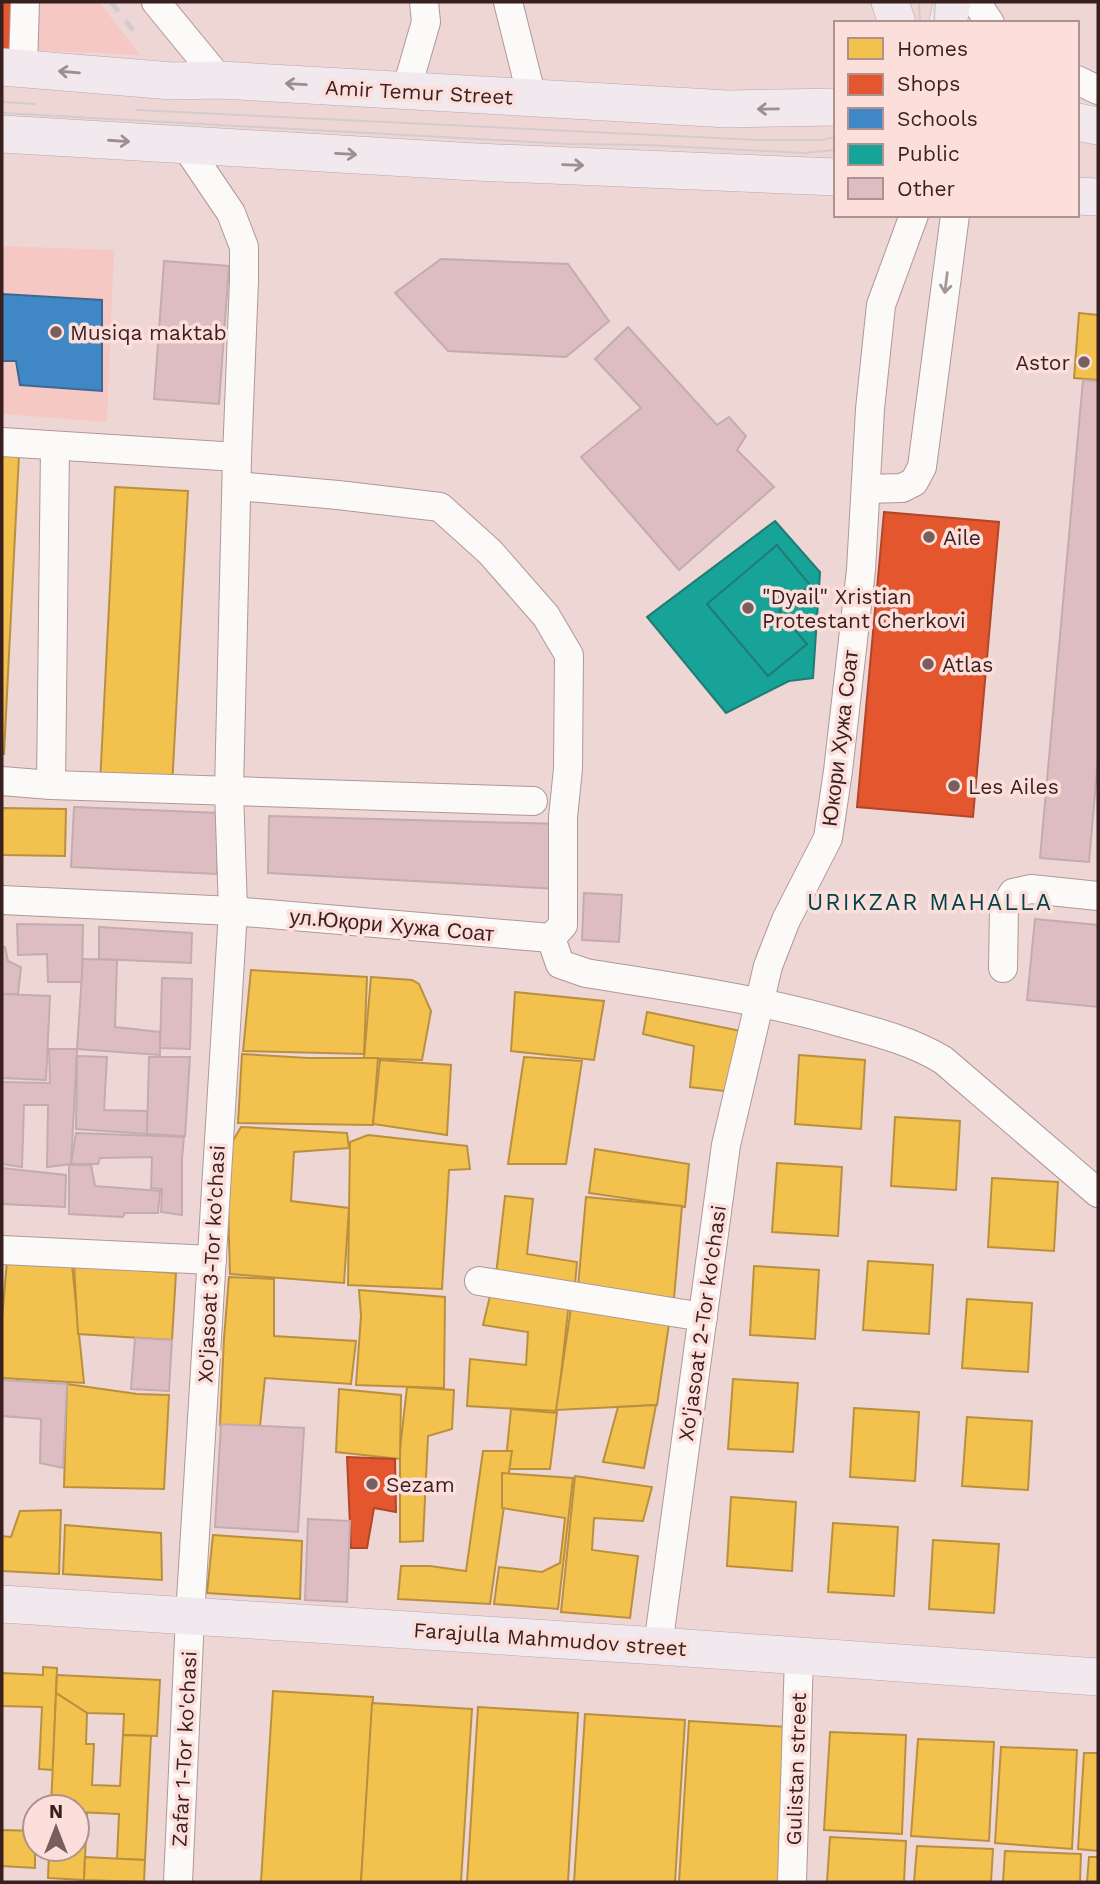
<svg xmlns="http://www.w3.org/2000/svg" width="1100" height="1884" font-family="'Work Sans',sans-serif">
<rect width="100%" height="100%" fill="#eed6d4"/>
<g fill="#f6c8c4">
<polygon points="2,2 99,2 140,55 2,49"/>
<polygon points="2,246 114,250 107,422 2,414"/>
</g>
<g fill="#f2c14e" stroke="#ba903f" stroke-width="2">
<polygon points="1079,313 1098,315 1098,380 1074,378"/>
<polygon points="2,454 19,455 4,754 2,754"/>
<polygon points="115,487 188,491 172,787 100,784"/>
<polygon points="2,808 66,809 65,856 2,855"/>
<polygon points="251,970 367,977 364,1054 243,1051"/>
<polygon points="371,977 412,980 419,984 431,1011 422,1060 364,1058"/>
<polygon points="515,992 604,1001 594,1060 511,1051"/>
<polygon points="647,1012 741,1031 733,1092 690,1087 694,1046 643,1034"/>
<polygon points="242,1054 308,1058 378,1058 373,1125 238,1123"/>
<polygon points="799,1055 865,1060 861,1129 795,1124"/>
<polygon points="524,1057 582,1061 566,1164 508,1164"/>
<polygon points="380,1060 451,1065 447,1135 373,1124"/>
<polygon points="895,1117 960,1121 956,1190 891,1186"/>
<polygon points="241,1127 347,1133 349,1148 294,1152 291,1201 349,1208 344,1283 230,1274 228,1204 231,1144"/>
<polygon points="368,1135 467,1146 470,1169 449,1170 442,1289 348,1285 350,1142"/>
<polygon points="595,1149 689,1164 685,1207 589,1193"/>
<polygon points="777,1163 842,1167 838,1236 772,1232"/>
<polygon points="992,1178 1058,1182 1054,1251 988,1247"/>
<polygon points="505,1196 533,1199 527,1254 577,1262 575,1284 496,1275"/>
<polygon points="586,1197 682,1206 673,1310 578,1287"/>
<polygon points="7,1261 72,1265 84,1383 2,1378 2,1319"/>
<polygon points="868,1261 933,1265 929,1334 863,1330"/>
<polygon points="74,1265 176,1273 172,1340 78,1334"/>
<polygon points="754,1266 819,1270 815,1339 750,1335"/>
<polygon points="229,1277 274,1279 274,1336 356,1341 351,1384 265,1378 260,1426 220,1425 224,1338"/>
<polygon points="359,1290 445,1297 444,1388 356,1385 361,1316"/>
<polygon points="490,1296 569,1302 557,1411 467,1406 470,1359 526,1365 528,1332 483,1325"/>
<polygon points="967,1299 1032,1303 1028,1372 962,1368"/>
<polygon points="572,1301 670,1317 657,1405 556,1410"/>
<polygon points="733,1379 798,1383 793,1452 728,1449"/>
<polygon points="67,1384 137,1394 169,1395 164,1489 64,1487"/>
<polygon points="407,1387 454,1390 452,1429 428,1436 423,1541 400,1542 400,1449"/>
<polygon points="339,1389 401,1395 400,1459 336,1452"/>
<polygon points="656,1405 644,1468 603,1462 618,1407"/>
<polygon points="854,1408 919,1412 915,1481 850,1477"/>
<polygon points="511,1409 557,1413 550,1469 505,1469"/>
<polygon points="967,1417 1032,1421 1028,1490 962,1486"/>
<polygon points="483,1451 512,1451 490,1604 398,1599 401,1566 430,1566 466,1571"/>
<polygon points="502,1473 573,1478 558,1609 494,1604 499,1567 542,1572 560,1563 565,1518 502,1508"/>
<polygon points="575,1476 652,1487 643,1521 594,1518 592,1550 638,1556 630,1618 561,1612"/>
<polygon points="731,1497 796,1502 792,1571 727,1566"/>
<polygon points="61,1510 59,1574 2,1571 2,1536 11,1537 20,1511"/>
<polygon points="833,1523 898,1527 894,1596 828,1592"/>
<polygon points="65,1525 161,1533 162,1580 63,1574"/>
<polygon points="213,1535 302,1541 300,1599 207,1593"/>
<polygon points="933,1540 999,1544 994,1613 929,1609"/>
<polygon points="43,1667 57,1668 53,1770 39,1769 42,1707 2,1706 2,1673 43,1675"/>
<polygon points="57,1675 160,1680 157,1736 123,1735 124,1714 87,1713 56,1693"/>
<polygon points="273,1691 373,1697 361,1882 261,1882"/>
<polygon points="56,1693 87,1713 86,1744 94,1744 92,1785 120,1786 123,1735 151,1736 145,1860 117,1859 119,1814 77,1812 77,1807 51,1807"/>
<polygon points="372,1703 472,1709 461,1882 361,1882"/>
<polygon points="478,1707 578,1713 568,1882 467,1882"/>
<polygon points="585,1714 685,1720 675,1882 574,1882"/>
<polygon points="689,1721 789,1727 780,1882 679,1882"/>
<polygon points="830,1732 906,1735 902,1834 824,1830"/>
<polygon points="918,1739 994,1742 989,1841 911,1836"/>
<polygon points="1001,1747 1077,1750 1072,1849 995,1843"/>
<polygon points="1084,1753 1098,1753 1098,1851 1078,1849"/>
<polygon points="77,1812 87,1813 84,1880 48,1878 49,1849 77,1849"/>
<polygon points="2,1830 35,1831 35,1868 2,1866"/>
<polygon points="830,1837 906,1841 904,1882 827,1882"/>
<polygon points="917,1846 993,1849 991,1882 914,1882"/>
<polygon points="1005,1851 1081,1854 1080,1882 1003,1882"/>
<polygon points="85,1857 145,1860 144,1882 84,1880"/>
<polygon points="1089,1857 1098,1857 1098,1882 1087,1882"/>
</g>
<g fill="#e4572e" stroke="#b14629" stroke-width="2">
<polygon points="2,2 19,2 13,50 2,49"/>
<polygon points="884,512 999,522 973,817 857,807"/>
<polygon points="347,1457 395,1459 396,1512 374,1508 367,1548 351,1548"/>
</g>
<polygon fill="#3f88c5" stroke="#3d6893" stroke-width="2" points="2,294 102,300 102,391 20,385 16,361 2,361"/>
<g fill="#17a398" stroke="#217b73" stroke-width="2">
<polygon points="775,521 820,572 813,678 789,681 726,713 647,617"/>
<polygon points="777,545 810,585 779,611 807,644 768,676 707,604"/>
</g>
<g fill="#debdc2" stroke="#c3acae" stroke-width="2">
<polygon points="441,259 568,264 609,321 566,357 448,351 395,293"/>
<polygon points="164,261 229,266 219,404 154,399"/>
<polygon points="628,327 717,425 729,417 746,436 737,450 774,487 679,570 581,457 641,408 595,359"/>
<polygon points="1083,380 1098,381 1098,759 1089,862 1040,858"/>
<polygon points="74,807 220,813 217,874 71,867"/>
<polygon points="269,816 558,824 558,889 268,873"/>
<polygon points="584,893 622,895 619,942 582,940"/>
<polygon points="1035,919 1098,925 1098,1007 1027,1000"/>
<polygon points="17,924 83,925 82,982 48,982 47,954 18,955"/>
<polygon points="99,927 192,933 191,963 99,959"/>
<polygon points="2,947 5,947 8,961 21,967 18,994 2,994"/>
<polygon points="83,959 117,960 115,1027 160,1032 160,1055 77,1049"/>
<polygon points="162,978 192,979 190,1049 160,1048"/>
<polygon points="2,994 50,996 46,1080 2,1078"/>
<polygon points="49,1049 77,1049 71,1164 47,1167 48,1105 24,1105 22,1167 2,1164 2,1082 50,1083"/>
<polygon points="77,1056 107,1057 104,1110 147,1111 148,1134 76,1129"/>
<polygon points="149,1057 190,1057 185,1136 147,1134"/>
<polygon points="76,1133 184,1137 182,1158 182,1215 161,1212 162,1189 151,1188 152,1157 100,1158 98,1164 71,1164"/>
<polygon points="69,1165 91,1165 95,1186 160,1191 158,1213 125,1213 123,1217 69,1214"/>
<polygon points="2,1168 66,1175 65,1207 2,1204"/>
<polygon points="135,1338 172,1340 169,1391 131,1389"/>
<polygon points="2,1380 67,1384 63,1468 40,1463 41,1419 2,1416"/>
<polygon points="221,1424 304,1428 298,1532 215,1527"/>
<polygon points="308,1519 350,1521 347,1602 305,1600"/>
</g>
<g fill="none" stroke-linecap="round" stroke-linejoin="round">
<g stroke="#af9896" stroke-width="30">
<g id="minor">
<polyline points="156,2 220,80"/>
<polyline points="508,2 532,98"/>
<polyline points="976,2 990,23"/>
<polyline points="23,68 25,2"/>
<polyline points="1077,80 1098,90"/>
<polyline points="406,91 426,22 424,2"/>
<polyline points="2,442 237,457"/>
<polyline points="237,486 338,495 440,507 490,552 546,616 569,655 568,769 563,817 563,925 551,938"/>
<polyline points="866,489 902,488 914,482 922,467 955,215"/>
<polyline points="2,781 51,785 533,801"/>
<polyline points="51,785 55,447"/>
<polyline points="2,900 233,911 551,938"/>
<path d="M 551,938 L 560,964 L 586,973 C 672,987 759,999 843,1023 C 879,1033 911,1041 943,1060 L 1098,1193"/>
<polyline points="1003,968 1004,908 1013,893 1031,889 1098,896"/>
<polyline points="2,1250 212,1260"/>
<polyline points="479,1281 703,1317"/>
<polyline points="658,1646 726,1145 768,966 786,920 828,838 838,771 861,570 870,409 881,305 914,215"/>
<polyline points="178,1882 190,1616 233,911 229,790 237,457 244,281 244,247 231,213 185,145"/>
<polyline points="792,1882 799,1656"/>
</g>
</g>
<g stroke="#bba6ae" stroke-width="38">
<g id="major">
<polyline points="890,2 897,23"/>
<polyline points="948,23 952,2"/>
<polyline points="2,67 172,81 220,80 728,109 836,107"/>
<polyline points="1077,122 1098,126"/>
<polyline points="2,134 476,162 836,177"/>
<polyline points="1077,196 1098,197"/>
<polyline points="2,1604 658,1646 1098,1677"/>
</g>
</g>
<use href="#minor" stroke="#fcf9f9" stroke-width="28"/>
<use href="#major" stroke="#f1e9ed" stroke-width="37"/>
<g stroke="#d4cccc" stroke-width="2">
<polyline points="919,2 920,23"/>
<polyline points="934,23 935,2"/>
<polyline points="2,102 35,104"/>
<polyline points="137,110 759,140 821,140 836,137"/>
<polyline points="2,113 568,144 647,145 804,153 836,150"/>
</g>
<polyline stroke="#d4cccc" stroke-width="5" stroke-dasharray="12 12" stroke-linecap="butt" points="111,2 139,38"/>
</g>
<defs><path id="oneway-shaft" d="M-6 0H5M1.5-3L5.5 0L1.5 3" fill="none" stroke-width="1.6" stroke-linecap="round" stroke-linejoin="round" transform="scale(1.75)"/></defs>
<g stroke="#9e8e8f">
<use href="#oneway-shaft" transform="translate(69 72) rotate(-175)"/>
<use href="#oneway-shaft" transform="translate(296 84) rotate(-177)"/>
<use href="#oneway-shaft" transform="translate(768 109) rotate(179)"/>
<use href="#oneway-shaft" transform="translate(119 141) rotate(4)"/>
<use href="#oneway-shaft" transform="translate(346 154) rotate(3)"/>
<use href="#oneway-shaft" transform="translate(573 165) rotate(2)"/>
</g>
<use stroke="#a49796" href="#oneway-shaft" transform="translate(946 283) rotate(97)"/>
<g fill="#785f5d" stroke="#fcdfdb" stroke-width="2.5">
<circle cx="56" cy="332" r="7"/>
<circle cx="1084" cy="362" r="7"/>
<circle cx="929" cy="537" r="7"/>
<circle cx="748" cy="608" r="7"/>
<circle cx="928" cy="664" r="7"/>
<circle cx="954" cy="786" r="7"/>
<circle cx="372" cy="1484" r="7"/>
</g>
<g text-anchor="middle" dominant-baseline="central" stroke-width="7" stroke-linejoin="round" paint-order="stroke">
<g font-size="21" fill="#391f1d" stroke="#fcdfdb">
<text transform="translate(419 92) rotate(3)">Amir Temur Street</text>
<text transform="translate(840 738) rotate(-83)">Юкори Хужа Соат</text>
<text transform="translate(392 925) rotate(5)">ул.Юқори Хужа Соат</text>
<text transform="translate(211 1264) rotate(-87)">Xo'jasoat 3-Tor ko'chasi</text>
<text transform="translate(702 1323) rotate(-82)">Xo'jasoat 2-Tor ko'chasi</text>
<text transform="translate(550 1639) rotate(4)">Farajulla Mahmudov street</text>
<text transform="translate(184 1749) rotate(-87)">Zafar 1-Tor ko'chasi</text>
<text transform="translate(796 1769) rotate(-88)">Gulistan street</text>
</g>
<g font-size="21" fill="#391f1d" stroke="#fcdfdb" text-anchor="start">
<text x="70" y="332">Musiqa maktab</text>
<text x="1070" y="362" text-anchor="end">Astor</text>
<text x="943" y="537">Aile</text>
<text x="762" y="596">"Dyail" Xristian<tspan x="762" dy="24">Protestant Cherkovi</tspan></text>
<text x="942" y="664">Atlas</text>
<text x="968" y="786">Les Ailes</text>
<text x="386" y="1484">Sezam</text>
</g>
<g font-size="23" letter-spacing="2" fill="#00444a" stroke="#fcdfdb">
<text x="930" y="902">URIKZAR MAHALLA</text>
</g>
</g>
<rect width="1100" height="1884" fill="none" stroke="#391f1d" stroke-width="7"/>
<rect x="834" y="21" width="245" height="196" fill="#fcdfdb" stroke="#ae928f" stroke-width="2"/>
<rect x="848" y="38" width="35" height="21" fill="#f2c14e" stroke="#ae928f" stroke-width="2"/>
<text x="897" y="56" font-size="21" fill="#391f1d">Homes</text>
<rect x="848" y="74" width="35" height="21" fill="#e4572e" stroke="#ae928f" stroke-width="2"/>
<text x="897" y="91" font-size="21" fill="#391f1d">Shops</text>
<rect x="848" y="108" width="35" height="21" fill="#3f88c5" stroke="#ae928f" stroke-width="2"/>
<text x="897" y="126" font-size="21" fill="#391f1d">Schools</text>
<rect x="848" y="144" width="35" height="21" fill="#17a398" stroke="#ae928f" stroke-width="2"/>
<text x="897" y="161" font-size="21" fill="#391f1d">Public</text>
<rect x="848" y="178" width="35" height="21" fill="#debdc2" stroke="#ae928f" stroke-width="2"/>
<text x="897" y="196" font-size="21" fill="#391f1d">Other</text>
<g transform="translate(56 1828)"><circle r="33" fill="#fcdfdb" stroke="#ae928f" stroke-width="2"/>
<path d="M0-5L12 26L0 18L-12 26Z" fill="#785f5d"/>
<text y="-10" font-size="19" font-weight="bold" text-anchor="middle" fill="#391f1d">N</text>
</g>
</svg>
